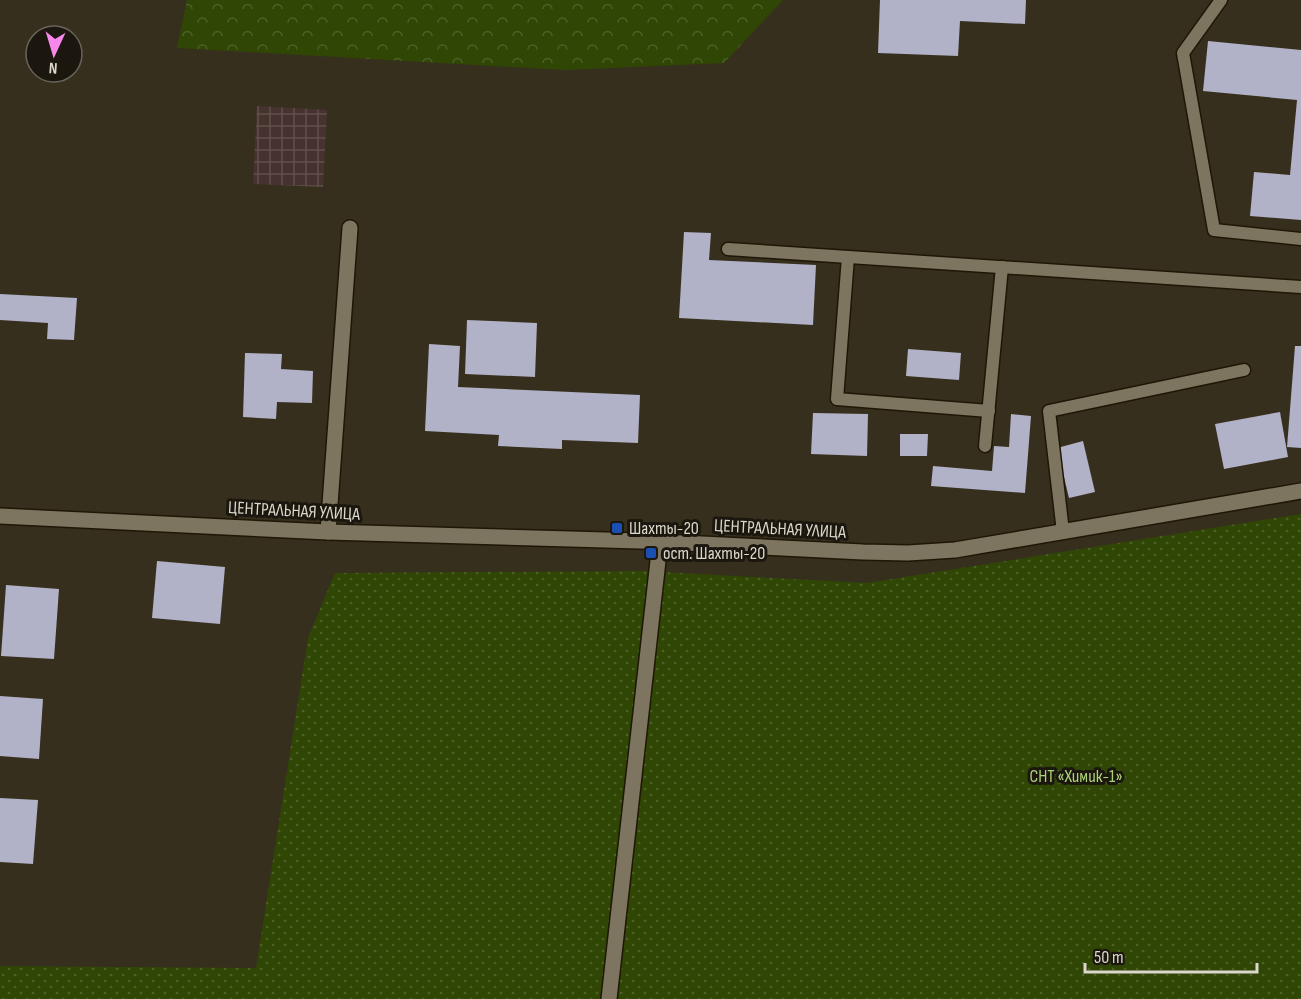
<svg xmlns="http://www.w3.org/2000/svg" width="1301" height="999" font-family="'Sofia Sans Condensed',sans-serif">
<defs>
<pattern id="industrial-grid" width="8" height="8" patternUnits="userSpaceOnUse" patternTransform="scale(1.5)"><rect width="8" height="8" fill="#46322e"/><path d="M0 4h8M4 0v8" fill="none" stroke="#604f4b"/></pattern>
<pattern id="grass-dots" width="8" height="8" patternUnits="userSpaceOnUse" patternTransform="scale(1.5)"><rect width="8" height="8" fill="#2f4604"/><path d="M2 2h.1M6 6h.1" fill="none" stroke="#4d6027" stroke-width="1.8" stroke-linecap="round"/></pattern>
<pattern id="forest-crowns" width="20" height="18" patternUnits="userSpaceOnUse" patternTransform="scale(1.5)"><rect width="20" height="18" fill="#2f4604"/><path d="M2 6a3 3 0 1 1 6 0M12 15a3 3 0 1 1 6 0" fill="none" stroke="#4d6027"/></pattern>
</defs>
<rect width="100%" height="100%" fill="#372f1d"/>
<polygon fill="url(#industrial-grid)" points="257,106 327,110 323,187 253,184"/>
<polygon fill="url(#grass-dots)" points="1301,514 1301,999 0,999 0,966 256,968 308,638 335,573 643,571 867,583"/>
<polygon fill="url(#forest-crowns)" points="187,0 783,0 724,63 565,70 177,48"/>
<g fill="#b1b1c7">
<polygon points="880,0 1026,0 1025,24 960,21 958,56 878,53"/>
<polygon points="1208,41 1301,50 1301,220 1250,216 1254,172 1290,175 1297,100 1203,91"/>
<polygon points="684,232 711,233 709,260 816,265 813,325 679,318"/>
<polygon points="0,294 77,298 74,340 47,339 48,323 0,320"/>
<polygon points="467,320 537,323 535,377 465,374"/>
<polygon points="429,344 460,346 458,387 640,395 638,443 562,440 562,449 498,446 499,435 425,431"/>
<polygon points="1295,346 1301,346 1301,448 1287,447"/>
<polygon points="908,349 961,353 959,380 906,376"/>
<polygon points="245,353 282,354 281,369 313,371 312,403 277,402 276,419 243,417"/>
<polygon points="1280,412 1288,457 1224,469 1215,424"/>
<polygon points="813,413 868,414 867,456 811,454"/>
<polygon points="1011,414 1031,416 1025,493 931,486 933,466 992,471 994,446 1009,447"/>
<polygon points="900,434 928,434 927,456 900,456"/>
<polygon points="1083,441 1095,492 1069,498 1057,448"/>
<polygon points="157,561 225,567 220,624 152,618"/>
<polygon points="6,585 59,589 54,659 1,656"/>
<polygon points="0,696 43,699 39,759 0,756"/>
<polygon points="0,798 38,800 33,864 0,862"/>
</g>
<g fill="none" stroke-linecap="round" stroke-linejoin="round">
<g stroke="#1e1706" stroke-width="15">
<g id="service">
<polyline points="1221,0 1183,53 1214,230 1301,239"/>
<polyline points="728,249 1301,287"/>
<polyline points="848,257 837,399 989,411"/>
<polyline points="985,446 1002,267"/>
<polyline points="1063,532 1049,411 1244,370"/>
</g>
</g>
<g stroke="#1e1706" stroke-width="18">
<g id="minor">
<polyline points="328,532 350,228"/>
<polyline points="609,999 660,543"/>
</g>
</g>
<g stroke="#1e1706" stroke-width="18">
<polyline id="tertiary" points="0,516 328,532 641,541 863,552 908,553 955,550 1301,491"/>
</g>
<use href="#service" stroke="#7e7560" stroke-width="12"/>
<use href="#minor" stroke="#7e7560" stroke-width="15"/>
<use href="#tertiary" stroke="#7e7560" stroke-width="15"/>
</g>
<g fill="#1a4fb4" stroke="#1b170f" stroke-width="2">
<rect x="611" y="522" width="12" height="12" rx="3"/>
<rect x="645" y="547" width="12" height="12" rx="3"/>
</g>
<g text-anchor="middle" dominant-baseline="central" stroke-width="6" stroke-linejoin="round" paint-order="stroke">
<g font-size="18" fill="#dcd7cc" stroke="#1b170f">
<text transform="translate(294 511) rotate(3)">ЦЕНТРАЛЬНАЯ УЛИЦА</text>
<text transform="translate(780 529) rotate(3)">ЦЕНТРАЛЬНАЯ УЛИЦА</text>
</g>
<g font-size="18" fill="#dcd7cc" stroke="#1b170f" text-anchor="start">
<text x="629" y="528">Шахты-20</text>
<text x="663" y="553">ост. Шахты-20</text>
</g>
<g font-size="18" fill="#acd378" stroke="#1b170f">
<text x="1076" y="776">СНТ «Химик-1»</text>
</g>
</g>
<g transform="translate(54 54) rotate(184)"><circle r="28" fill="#1b170f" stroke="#68645b" stroke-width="1.5"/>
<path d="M0-4.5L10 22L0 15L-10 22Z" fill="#f688ec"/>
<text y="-9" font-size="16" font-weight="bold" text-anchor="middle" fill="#dcd7cc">N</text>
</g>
<path d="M1085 963v9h172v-9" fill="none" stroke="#dcd7cc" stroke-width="3"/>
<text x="1094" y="963" font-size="18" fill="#dcd7cc" stroke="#1b170f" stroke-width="4.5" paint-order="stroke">50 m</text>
</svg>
